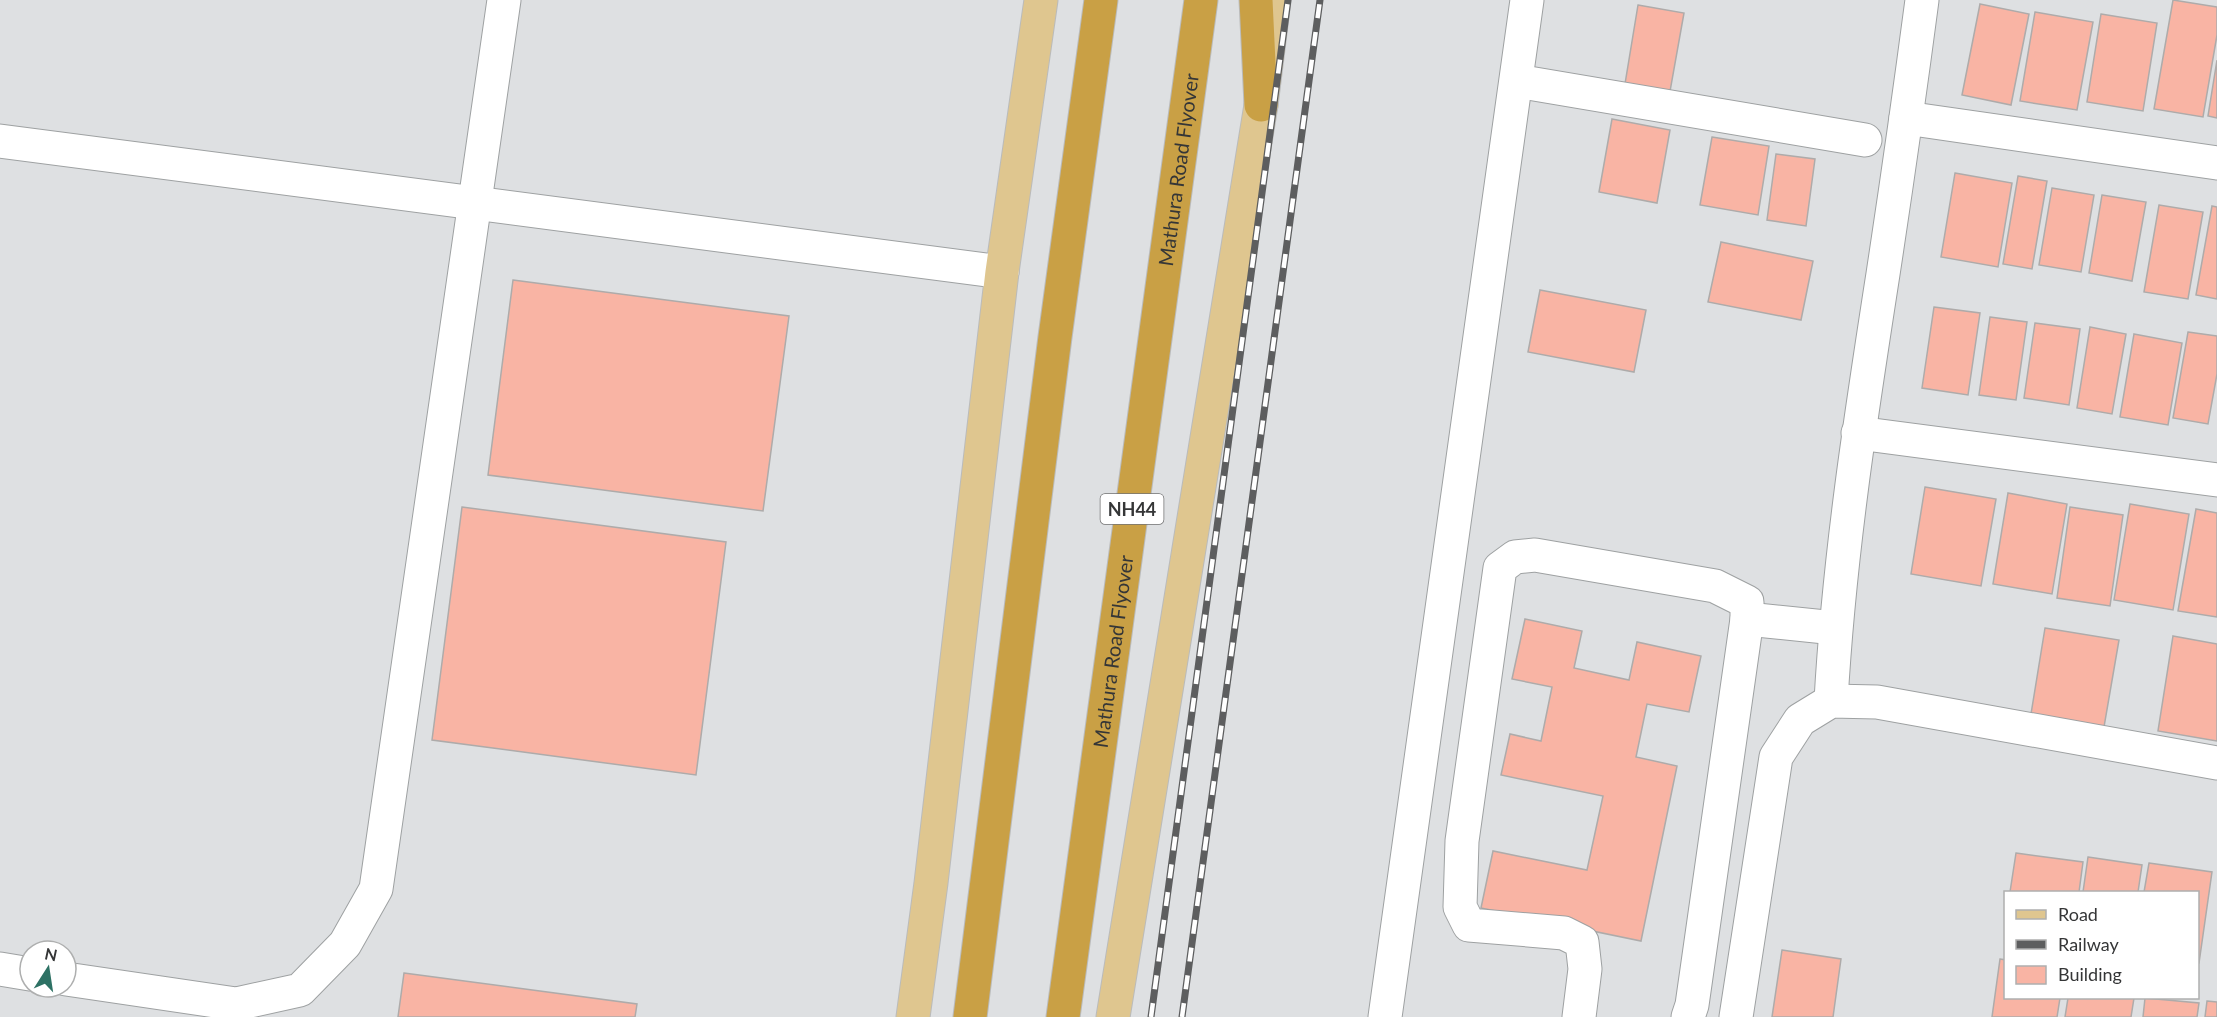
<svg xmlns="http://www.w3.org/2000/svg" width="2217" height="1017" font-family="Lato,sans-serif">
<rect width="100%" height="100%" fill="#dee0e2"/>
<g fill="#f9b4a4" stroke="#aeabaa" stroke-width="1.5">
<polygon points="2173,0 2217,7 2217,35 2203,117 2154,109"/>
<polygon points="1980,4 2029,14 2011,105 1962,95"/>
<polygon points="1638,5 1684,13 1669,97 1624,90"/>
<polygon points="2035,12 2093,22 2077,110 2020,101"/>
<polygon points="2101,14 2157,23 2143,111 2087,102"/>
<polygon points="2217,60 2217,118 2208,116"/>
<polygon points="1612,119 1670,130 1657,203 1599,192"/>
<polygon points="1712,137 1769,146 1758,215 1700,205"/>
<polygon points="1776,154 1815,159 1806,226 1767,220"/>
<polygon points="1955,173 2012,183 1998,267 1941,257"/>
<polygon points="2018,176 2047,181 2032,269 2003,264"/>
<polygon points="2052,188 2094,195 2081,272 2039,265"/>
<polygon points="2102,195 2146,202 2132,281 2089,273"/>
<polygon points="2159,205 2203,212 2188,299 2144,292"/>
<polygon points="2212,206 2217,207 2217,299 2196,295"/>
<polygon points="1721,242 1813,261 1801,320 1708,302"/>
<polygon points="513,280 789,316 763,511 488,475"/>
<polygon points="1540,290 1646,310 1634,372 1528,352"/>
<polygon points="1934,307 1980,313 1968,395 1922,388"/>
<polygon points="1990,317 2027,322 2016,400 1979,395"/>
<polygon points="2035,323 2080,329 2069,405 2024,398"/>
<polygon points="2090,327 2126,334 2112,414 2077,408"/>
<polygon points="2188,332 2217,336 2217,374 2208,424 2173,418"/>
<polygon points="2134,334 2182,343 2168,425 2120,417"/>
<polygon points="1925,487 1996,499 1981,586 1911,574"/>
<polygon points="2008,493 2067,504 2052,594 1993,584"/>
<polygon points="2130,504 2189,514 2173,610 2114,600"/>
<polygon points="462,507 726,542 696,775 432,740"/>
<polygon points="2070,507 2123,515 2110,606 2057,598"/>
<polygon points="2196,509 2217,513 2217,617 2178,611"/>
<polygon points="1525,619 1582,631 1574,668 1629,680 1637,642 1701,656 1689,712 1647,704 1636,757 1677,766 1641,941 1481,908 1493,851 1587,870 1603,796 1501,775 1510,734 1541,741 1552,687 1512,679"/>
<polygon points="2045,628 2119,640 2104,727 2031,714"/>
<polygon points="2173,636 2217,644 2217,741 2158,731"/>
<polygon points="2016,853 2083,862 2079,892 2010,892"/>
<polygon points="2088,857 2142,865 2138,892 2083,892"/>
<polygon points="2149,863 2212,872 2199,963 2198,963 2198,892 2144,892"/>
<polygon points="1782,950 1841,959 1833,1017 1772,1017"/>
<polygon points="2000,959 2006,960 2006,998 2060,998 2057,1017 1992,1017"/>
<polygon points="404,973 637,1004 635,1017 398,1017"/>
<polygon points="2068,998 2134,998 2131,1017 2065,1017"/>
<polygon points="2145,998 2199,1003 2197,1017 2143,1017"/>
<polygon points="2207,1001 2217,1002 2217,1017 2205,1017"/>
</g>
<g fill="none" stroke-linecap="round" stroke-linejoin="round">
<g stroke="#9ea1a2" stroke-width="35">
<g id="minor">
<polyline points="1517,81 1865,140"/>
<polyline points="1906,118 2217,163"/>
<polyline points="0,141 1002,272"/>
<polyline points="1858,433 2217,480"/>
<polyline points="1747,619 1835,628"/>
<path d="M 1831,701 C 1839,557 1861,415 1883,274 C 1897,182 1910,91 1922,0"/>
<polyline points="0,969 30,974"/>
<polyline points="66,979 236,1004 300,990 345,944 376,889 504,0"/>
<polyline points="1385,1017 1527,0"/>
<polyline points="1579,1017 1585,969 1582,942 1564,933 1469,925 1460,907 1462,841 1500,568 1515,557 1535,555 1715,586 1747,602 1747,619 1692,1005 1688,1017"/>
<polyline points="1736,1017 1776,757 1800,720 1831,701 1877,702 2217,763"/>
</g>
</g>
<g stroke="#babbbb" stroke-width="35">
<g id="major">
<polyline points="913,1017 931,883 1002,272 1041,0"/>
<polyline points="1113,1017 1261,105 1274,0"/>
</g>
</g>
<g stroke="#babbbb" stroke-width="35">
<g id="highway">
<polyline points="1256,0 1261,105"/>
<polyline points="970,1017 1055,337 1101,0"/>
<path id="s1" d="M 1063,1017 L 1201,0"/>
</g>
</g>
<use href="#minor" stroke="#fff" stroke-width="33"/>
<use href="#major" stroke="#dfc68f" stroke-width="33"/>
<use href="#highway" stroke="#c9a045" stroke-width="33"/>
<g stroke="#5d5e5f" stroke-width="7">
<g id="rail">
<polyline points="1151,1017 1288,0"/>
<polyline points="1182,1017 1320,0"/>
</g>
</g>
<use href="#rail" stroke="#fff" stroke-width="4.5" stroke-dasharray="14" stroke-linecap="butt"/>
</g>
<g text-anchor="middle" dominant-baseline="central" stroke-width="4.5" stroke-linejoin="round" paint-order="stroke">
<rect fill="#fff" stroke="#727273" stroke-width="1.5" x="1100.5" y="494" width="63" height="30" rx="4.5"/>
<g font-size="18" font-weight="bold" fill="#353637">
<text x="1132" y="509">NH44</text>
</g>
<g font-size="20" fill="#353637" stroke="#fff">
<text stroke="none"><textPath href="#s1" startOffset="855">Mathura Road Flyover</textPath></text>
<text stroke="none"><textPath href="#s1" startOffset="369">Mathura Road Flyover</textPath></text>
</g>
</g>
<rect x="2004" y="891" width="195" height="108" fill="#ffffff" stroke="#aeafaf" stroke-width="1.5"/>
<rect x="2016" y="910" width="30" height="9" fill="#dfc68f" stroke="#aeafaf" stroke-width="1.5"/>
<text x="2058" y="921" font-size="18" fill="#353637">Road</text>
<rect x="2016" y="940" width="30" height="9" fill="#5d5e5f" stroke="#aeafaf" stroke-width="1.5"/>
<text x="2058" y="951" font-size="18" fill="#353637">Railway</text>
<rect x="2016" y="966" width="30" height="18" fill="#f9b4a4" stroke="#aeafaf" stroke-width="1.5"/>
<text x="2058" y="981" font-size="18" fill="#353637">Building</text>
<g transform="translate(48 969) rotate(12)"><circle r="28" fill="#ffffff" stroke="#aeafaf" stroke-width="1.5"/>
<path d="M0-4.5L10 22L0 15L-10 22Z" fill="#2d7164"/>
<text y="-9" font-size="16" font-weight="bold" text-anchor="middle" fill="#353637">N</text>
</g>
</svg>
